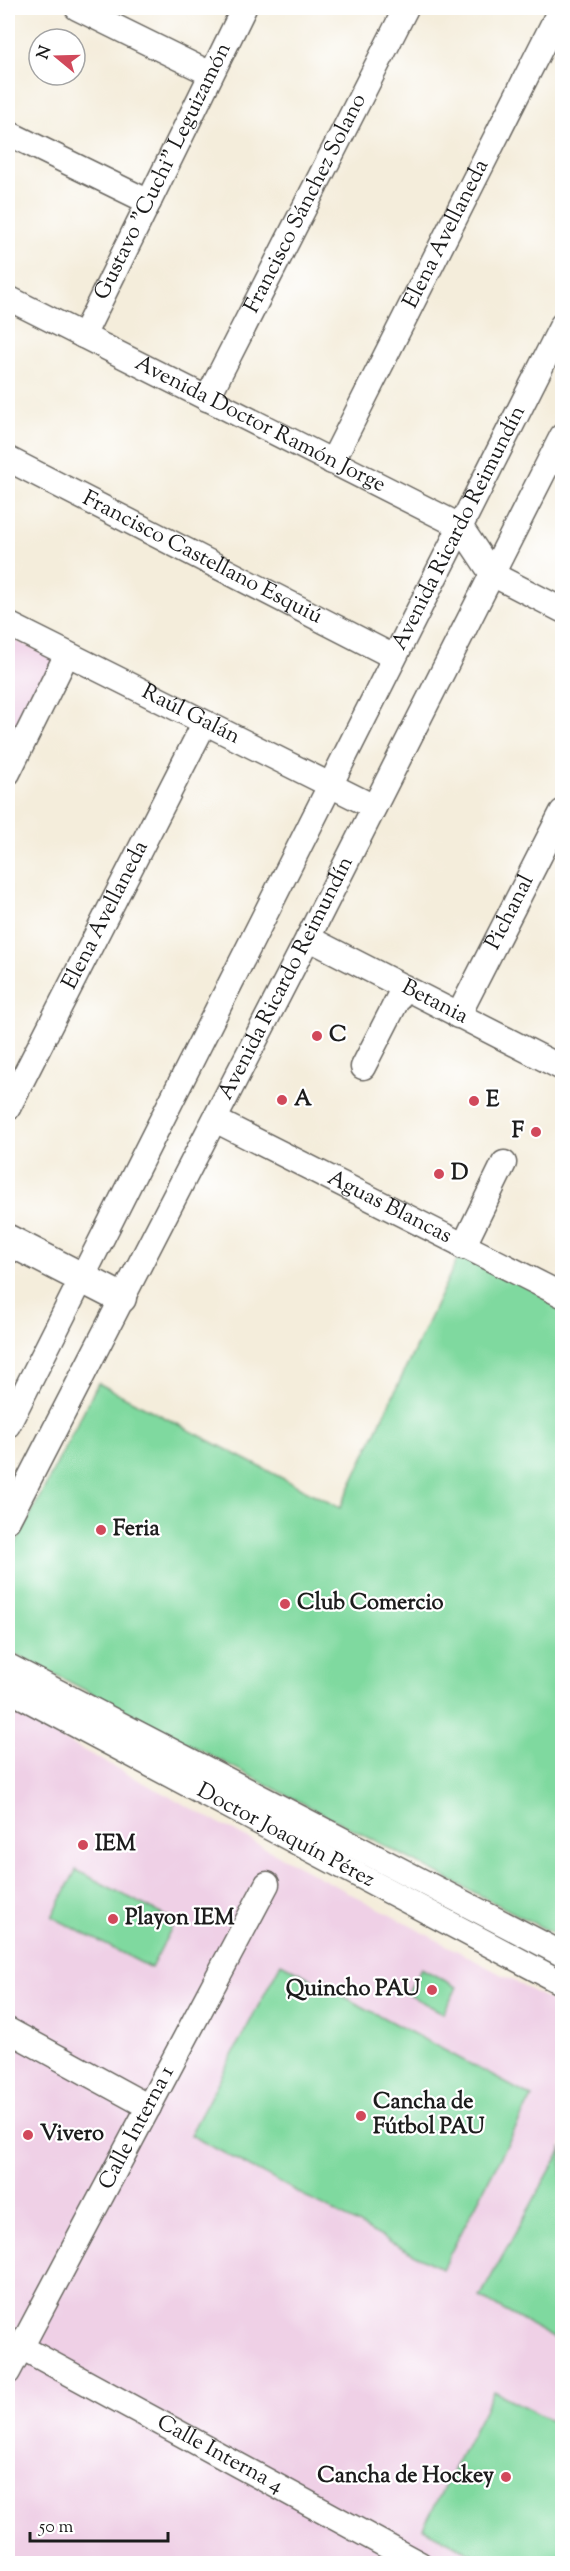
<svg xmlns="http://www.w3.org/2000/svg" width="570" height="2571" font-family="'Sorts Mill Goudy',serif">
<rect width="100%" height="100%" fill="#fff"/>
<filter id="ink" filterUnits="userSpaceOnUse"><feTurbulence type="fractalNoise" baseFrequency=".0167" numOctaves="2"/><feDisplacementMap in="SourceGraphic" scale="12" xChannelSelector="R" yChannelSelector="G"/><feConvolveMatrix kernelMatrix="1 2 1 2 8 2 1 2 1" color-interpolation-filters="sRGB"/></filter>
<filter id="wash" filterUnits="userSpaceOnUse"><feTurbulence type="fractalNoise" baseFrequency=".008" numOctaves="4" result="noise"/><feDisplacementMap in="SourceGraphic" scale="24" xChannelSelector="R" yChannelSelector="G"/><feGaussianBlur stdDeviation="1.35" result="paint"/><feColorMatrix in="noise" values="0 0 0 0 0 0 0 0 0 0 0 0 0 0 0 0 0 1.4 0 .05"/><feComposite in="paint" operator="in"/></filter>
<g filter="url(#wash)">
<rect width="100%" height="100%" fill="#f4eddb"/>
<g fill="#efd0e6">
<polygon points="8,637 56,659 8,753"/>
<polygon points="8,1710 562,2007 562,2563 8,2563"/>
</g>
<g fill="#7fd99f" stroke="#4e7a5e" stroke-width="1.5">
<polygon points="463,1247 562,1295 562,1938 8,1650 8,1559 98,1383 340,1508"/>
<polygon points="76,1870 175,1921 151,1968 52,1917"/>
<polygon points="281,1963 532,2097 442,2269 190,2135"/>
<polygon points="421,1968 457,1987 443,2013 407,1994"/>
<polygon points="562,2149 562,2343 480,2297"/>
<polygon points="494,2391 562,2426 562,2563 490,2563 423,2528"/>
</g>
</g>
<g filter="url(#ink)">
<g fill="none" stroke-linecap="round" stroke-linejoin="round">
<g stroke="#68655f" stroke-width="27">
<g id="minor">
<polyline points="77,8 211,74"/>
<polyline points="8,133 149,202"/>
<path id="s1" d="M 8,298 L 460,526 L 492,574 L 562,610"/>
<path id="s2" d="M 83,336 L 244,8"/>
<path id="s3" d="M 207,399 L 406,8"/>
<path id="s4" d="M 8,459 L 394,657"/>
<path id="s5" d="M 332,462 L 561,8"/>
<path id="s6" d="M 8,624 L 374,807"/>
<polyline points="8,773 67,654"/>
<path id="s7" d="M 308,938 L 562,1068"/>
<path id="s8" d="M 458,1016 L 562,812"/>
<polyline points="363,1067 404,987"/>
<path id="s9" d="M 8,1108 L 204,724"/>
<path id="s10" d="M 215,1120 L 562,1295"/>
<polyline points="463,1247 504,1163"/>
<path id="s11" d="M 8,1425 L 562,325"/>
<path id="s12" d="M 8,1520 L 308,938 L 562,436"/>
<polyline points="8,1666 562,1954"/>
<path id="s13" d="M 8,1689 L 562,1983"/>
<polyline points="8,2030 149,2107"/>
<path id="s14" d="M 21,2347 L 420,2564"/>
<path id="s15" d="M 8,2372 L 267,1884"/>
</g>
</g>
<g stroke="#68655f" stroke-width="33">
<polyline id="major" points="8,1240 121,1298"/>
</g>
<use href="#minor" stroke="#fff" stroke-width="24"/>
<use href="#major" stroke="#fff" stroke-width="30"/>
</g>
</g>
<g fill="#d1495b" stroke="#fff" stroke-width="2">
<circle cx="317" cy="1036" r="6"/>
<circle cx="282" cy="1100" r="6"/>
<circle cx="474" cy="1101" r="6"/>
<circle cx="536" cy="1132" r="6"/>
<circle cx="439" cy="1174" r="6"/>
<circle cx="101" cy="1530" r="6"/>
<circle cx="285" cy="1604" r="6"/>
<circle cx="83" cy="1845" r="6"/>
<circle cx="113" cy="1919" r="6"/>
<circle cx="432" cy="1990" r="6"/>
<circle cx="361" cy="2116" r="6"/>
<circle cx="28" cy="2135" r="6"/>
<circle cx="506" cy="2477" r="6"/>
</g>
<g text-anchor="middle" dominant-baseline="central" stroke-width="4.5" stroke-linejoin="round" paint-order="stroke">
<g font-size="22" fill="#1c1c1c" stroke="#fff">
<text stroke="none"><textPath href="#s2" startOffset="183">Gustavo "Cuchi" Leguizamón</textPath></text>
<text stroke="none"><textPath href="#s3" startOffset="219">Francisco Sánchez Solano</textPath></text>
<text stroke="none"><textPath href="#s5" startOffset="255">Elena Avellaneda</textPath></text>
<text stroke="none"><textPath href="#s1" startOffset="282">Avenida Doctor Ramón Jorge</textPath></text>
<text stroke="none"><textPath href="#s11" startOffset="1004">Avenida Ricardo Reimundín</textPath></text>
<text stroke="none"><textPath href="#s4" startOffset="218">Francisco Castellano Esquiú</textPath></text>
<text stroke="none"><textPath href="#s6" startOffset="204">Raúl Galán</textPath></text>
<text stroke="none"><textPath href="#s8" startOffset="116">Pichanal</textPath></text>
<text stroke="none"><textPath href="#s9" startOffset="216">Elena Avellaneda</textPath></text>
<text stroke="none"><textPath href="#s12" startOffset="609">Avenida Ricardo Reimundín</textPath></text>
<text stroke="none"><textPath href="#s7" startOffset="142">Betania</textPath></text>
<text stroke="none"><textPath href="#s10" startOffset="195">Aguas Blancas</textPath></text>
<text stroke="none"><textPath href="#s13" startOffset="314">Doctor Joaquín Pérez</textPath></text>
<text stroke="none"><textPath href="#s15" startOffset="276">Calle Interna 1</textPath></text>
<text stroke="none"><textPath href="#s14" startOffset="226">Calle Interna 4</textPath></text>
</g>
<g font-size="22" font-weight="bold" fill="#1c1c1c" stroke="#fff" text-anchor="start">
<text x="329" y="1036">C</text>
<text x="294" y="1100">A</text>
<text x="486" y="1101">E</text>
<text x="524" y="1132" text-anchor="end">F</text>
<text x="451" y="1174">D</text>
<text x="113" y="1530">Feria</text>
<text x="297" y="1604">Club Comercio</text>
<text x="95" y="1845">IEM</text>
<text x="125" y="1919">Playon IEM</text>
<text x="420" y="1990" text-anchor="end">Quincho PAU</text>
<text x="373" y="2103">Cancha de<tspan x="373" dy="25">Fútbol PAU</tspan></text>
<text x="40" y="2135">Vivero</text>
<text x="494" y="2477" text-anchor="end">Cancha de Hockey</text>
</g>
</g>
<rect width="570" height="2571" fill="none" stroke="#fff" stroke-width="30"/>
<g transform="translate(57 57) rotate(289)"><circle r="28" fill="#ffffff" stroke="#a4a4a4" stroke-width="1.5"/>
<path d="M0-4.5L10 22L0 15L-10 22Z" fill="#d1495b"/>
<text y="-9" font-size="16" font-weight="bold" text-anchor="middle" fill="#1c1c1c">N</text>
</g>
<path d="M30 2532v9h138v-9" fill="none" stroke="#1c1c1c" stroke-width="3"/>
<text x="39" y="2532" font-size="18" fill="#1c1c1c" stroke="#ffffff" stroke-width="4.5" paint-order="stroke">50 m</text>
</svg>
